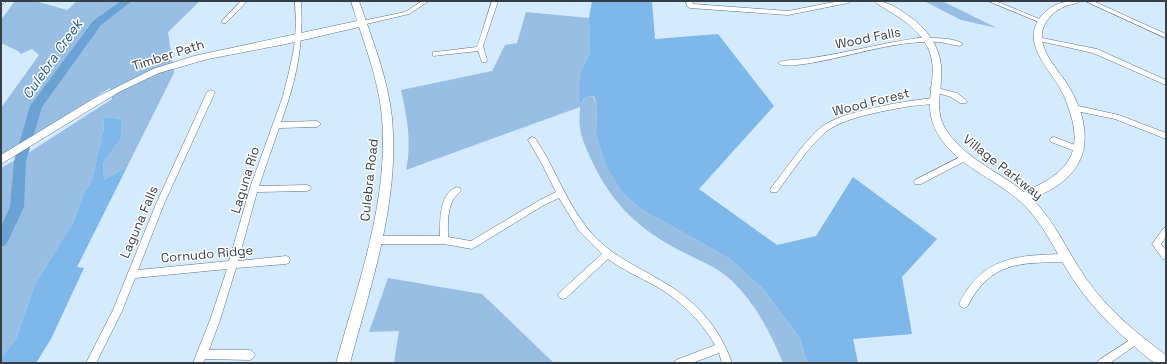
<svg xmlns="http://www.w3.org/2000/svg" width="1167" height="364" font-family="'Space Grotesk',sans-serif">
<rect width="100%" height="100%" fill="#d4eaff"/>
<g fill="#98bfe3">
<polygon points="15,1 35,1 67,10 77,1 200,1 168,32 174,73 127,167 104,180 103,163 121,138 122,119 103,117 104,128 92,180 83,195 73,223 35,284 16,339 1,358 1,168 28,153 112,99 110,88 1,155 1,108 39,55 32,49 21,54 18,51 1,43 1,20"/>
<polygon points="924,1 942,1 997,28 961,20"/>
<path d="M 526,12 L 589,18 L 590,52 L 581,72 L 581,105 L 585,97 L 593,96 L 597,106 L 596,133 L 622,192 L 641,209 L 729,258 L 765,291 L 800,338 L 807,363 L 783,363 C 770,331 755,303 730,279 C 714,265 695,259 677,249 C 637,228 610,201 591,159 C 587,150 581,138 580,128 C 579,121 580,113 580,107 L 406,170 C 412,142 407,117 401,90 L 492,71 L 505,45 L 517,43 Z"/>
<polygon points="388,278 482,294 554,363 394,363 399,331 369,332"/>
</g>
<g fill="#7eb7e9">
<polygon points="592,1 652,1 655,39 718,34 774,106 699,189 777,245 816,236 853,177 937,239 902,277 912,334 853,339 858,363 807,363 800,338 765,291 729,258 641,209 622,192 606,165 596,133 597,106 594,96 585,97 580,106 579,87 581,72 590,52 589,18"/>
<polygon points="103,117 122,119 121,138 103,163 104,180 127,167 77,267 84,268 51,339 36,363 1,363 1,358 16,339 35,284 73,223 83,195 92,180 104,128"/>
</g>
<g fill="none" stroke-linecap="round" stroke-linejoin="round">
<polygon fill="#6aa2d3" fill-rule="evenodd" points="121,1 132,1 101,25 42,107 26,161 24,207 6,245 1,247 1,226 10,207 14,161 30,106 93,21"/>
<g stroke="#5f7284" stroke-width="1">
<g id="street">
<polygon points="241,1 247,1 226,23 222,23 222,21"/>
<path d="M 295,1 L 301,1 C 304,45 296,81 281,122 L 317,121 L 321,124 L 317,127 L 279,128 L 259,186 L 307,185 L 310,186 L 311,188 L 310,190 L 307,191 L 257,192 L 238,261 L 286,256 L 289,257 L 290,260 L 289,263 L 286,264 L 236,268 L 220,320 L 209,350 L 250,350 L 253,352 L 255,355 L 253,358 L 250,360 L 205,359 L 203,363 L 193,363 L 210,320 L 227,269 L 135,278 L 122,311 L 96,363 L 86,363 L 113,310 L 156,204 L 207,92 L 211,90 L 215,92 L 164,204 L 138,270 L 229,261 L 250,188 L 283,96 L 289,72 L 294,48 L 296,24 Z"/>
<polygon points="422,1 429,1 409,14 362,25 359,23 362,21 405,12"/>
<polygon points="492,1 498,1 483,46 487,60 486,62 482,62 478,51 433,56 433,52 435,52 477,47"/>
<polygon points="686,1 692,1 693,4 788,11 839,1 851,1 848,3 788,15 690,8 687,6"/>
<polygon points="988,1 996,1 1044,21 1043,22 1039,22"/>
<polygon points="1085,1 1093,1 1166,34 1166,38"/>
<polygon points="1037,37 1097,49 1166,80 1166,85 1093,53 1035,40 1034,39"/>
<path d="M 918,38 C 930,38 954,37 963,44 L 960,46 C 953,45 946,43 939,42 C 895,40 853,56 811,63 C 803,64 783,68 778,63 C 783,59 803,60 811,58 C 847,53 882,43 918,38 Z"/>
<polygon points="932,87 934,87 957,93 967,101 966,103 960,103 951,97 932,91 930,89"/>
<path d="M 933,98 L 936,99 L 937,101 L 936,103 C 928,105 919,105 911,106 C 888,110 845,117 827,131 C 808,146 792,173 777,192 L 771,192 L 770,190 L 771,188 C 787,168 801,145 820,128 C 840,111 906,101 933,98 Z"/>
<polygon points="1074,105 1119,115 1166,133 1166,139 1115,119 1071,110 1070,108 1071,106"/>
<path d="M 532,137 L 535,138 C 558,172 567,208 597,239 C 615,257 638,267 660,280 C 694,299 719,326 732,363 L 722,363 L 719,353 L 692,363 L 674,363 L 676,360 L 715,345 C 700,319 680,300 654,285 C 638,277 622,269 608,259 L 566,298 L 563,299 L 560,298 L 558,295 L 560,292 L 602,254 L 579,231 L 559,198 L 544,205 L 472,249 L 444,244 L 375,244 L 372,243 L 371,240 L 372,237 L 375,236 L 440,236 C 440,221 439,193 457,187 L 460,188 L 461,190 C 459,194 455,196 453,200 C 447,211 448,225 448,237 L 471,241 L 538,201 L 556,192 L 541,162 L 528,140 Z"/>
<polygon points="1054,137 1083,148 1084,150 1080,153 1051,142 1050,140 1051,138"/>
<polygon points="966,154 970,157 969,159 921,184 915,184 914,182 915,180"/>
<polygon points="1166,227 1166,237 1161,244 1166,250 1166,260 1163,259 1152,244 1163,229"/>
<path d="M 1066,254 L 1069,255 L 1070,258 L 1069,261 L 1066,262 C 1019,263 991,261 967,307 L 964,308 L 961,307 L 959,304 C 982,256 1019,255 1066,254 Z"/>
<polygon points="1136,336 1139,337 1141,340 1139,343 1110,363 1097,363 1099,360"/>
</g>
</g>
<g stroke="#5f7284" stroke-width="1">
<g id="secondary">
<path d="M 351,1 L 359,1 C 372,39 388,78 392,118 C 400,201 371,284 350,363 L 336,363 C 358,284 389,200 382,117 C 379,86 369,56 359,27 L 286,44 L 208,59 L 159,73 L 119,92 L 1,164 L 1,155 L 93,99 L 153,69 L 194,56 L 357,21 Z"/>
<path d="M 874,1 C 888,1 897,8 909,16 C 931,32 944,53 941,80 C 940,97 936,113 945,128 C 963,158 998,171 1024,192 C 1057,177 1081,163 1073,123 C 1070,111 1066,99 1060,88 C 1047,66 1020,41 1042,15 C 1053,3 1065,1 1080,1 C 1077,4 1073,4 1069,5 C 1059,8 1049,15 1044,26 C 1035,46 1056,67 1066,82 C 1083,108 1094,144 1074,170 C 1064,184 1047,192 1032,199 C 1055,221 1067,251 1085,277 C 1106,308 1136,333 1166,355 L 1166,363 L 1155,363 L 1149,359 C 1123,337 1097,314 1077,285 C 1059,260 1048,230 1026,207 C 1000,180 960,169 939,136 C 918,102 942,79 928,48 C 921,32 904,20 889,11 C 884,8 878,5 874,1 Z"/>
</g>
</g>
<g stroke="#5f7284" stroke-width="1">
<polygon id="primary" points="1,1 7,1 1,5"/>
</g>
<use href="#street" fill="#fff" fill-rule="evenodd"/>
<use href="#secondary" fill="#fff" fill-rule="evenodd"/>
<use href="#primary" fill="#fff" fill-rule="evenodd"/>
</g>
<g text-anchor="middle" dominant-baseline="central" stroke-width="3" stroke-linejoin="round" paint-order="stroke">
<g font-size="13" fill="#353e46" stroke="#fff">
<text transform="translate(868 38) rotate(-11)">Wood Falls</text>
<text transform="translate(168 55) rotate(-18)">Timber Path</text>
<text transform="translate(871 102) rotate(-14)">Wood Forest</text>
<text transform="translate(1003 167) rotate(38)">Village Parkway</text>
<text transform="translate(245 180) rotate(-73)">Laguna Rio</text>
<text transform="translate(369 180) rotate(-84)">Culebra Road</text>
<text transform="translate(139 222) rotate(-67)">Laguna Falls</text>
<text transform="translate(207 254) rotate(-5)">Cornudo Ridge</text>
</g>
<g font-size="14" font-style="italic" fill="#1f5b8b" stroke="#fff">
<text transform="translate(52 59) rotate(-55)">Culebra Creek</text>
</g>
</g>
<rect width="1167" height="364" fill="none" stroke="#353e46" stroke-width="4"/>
</svg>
